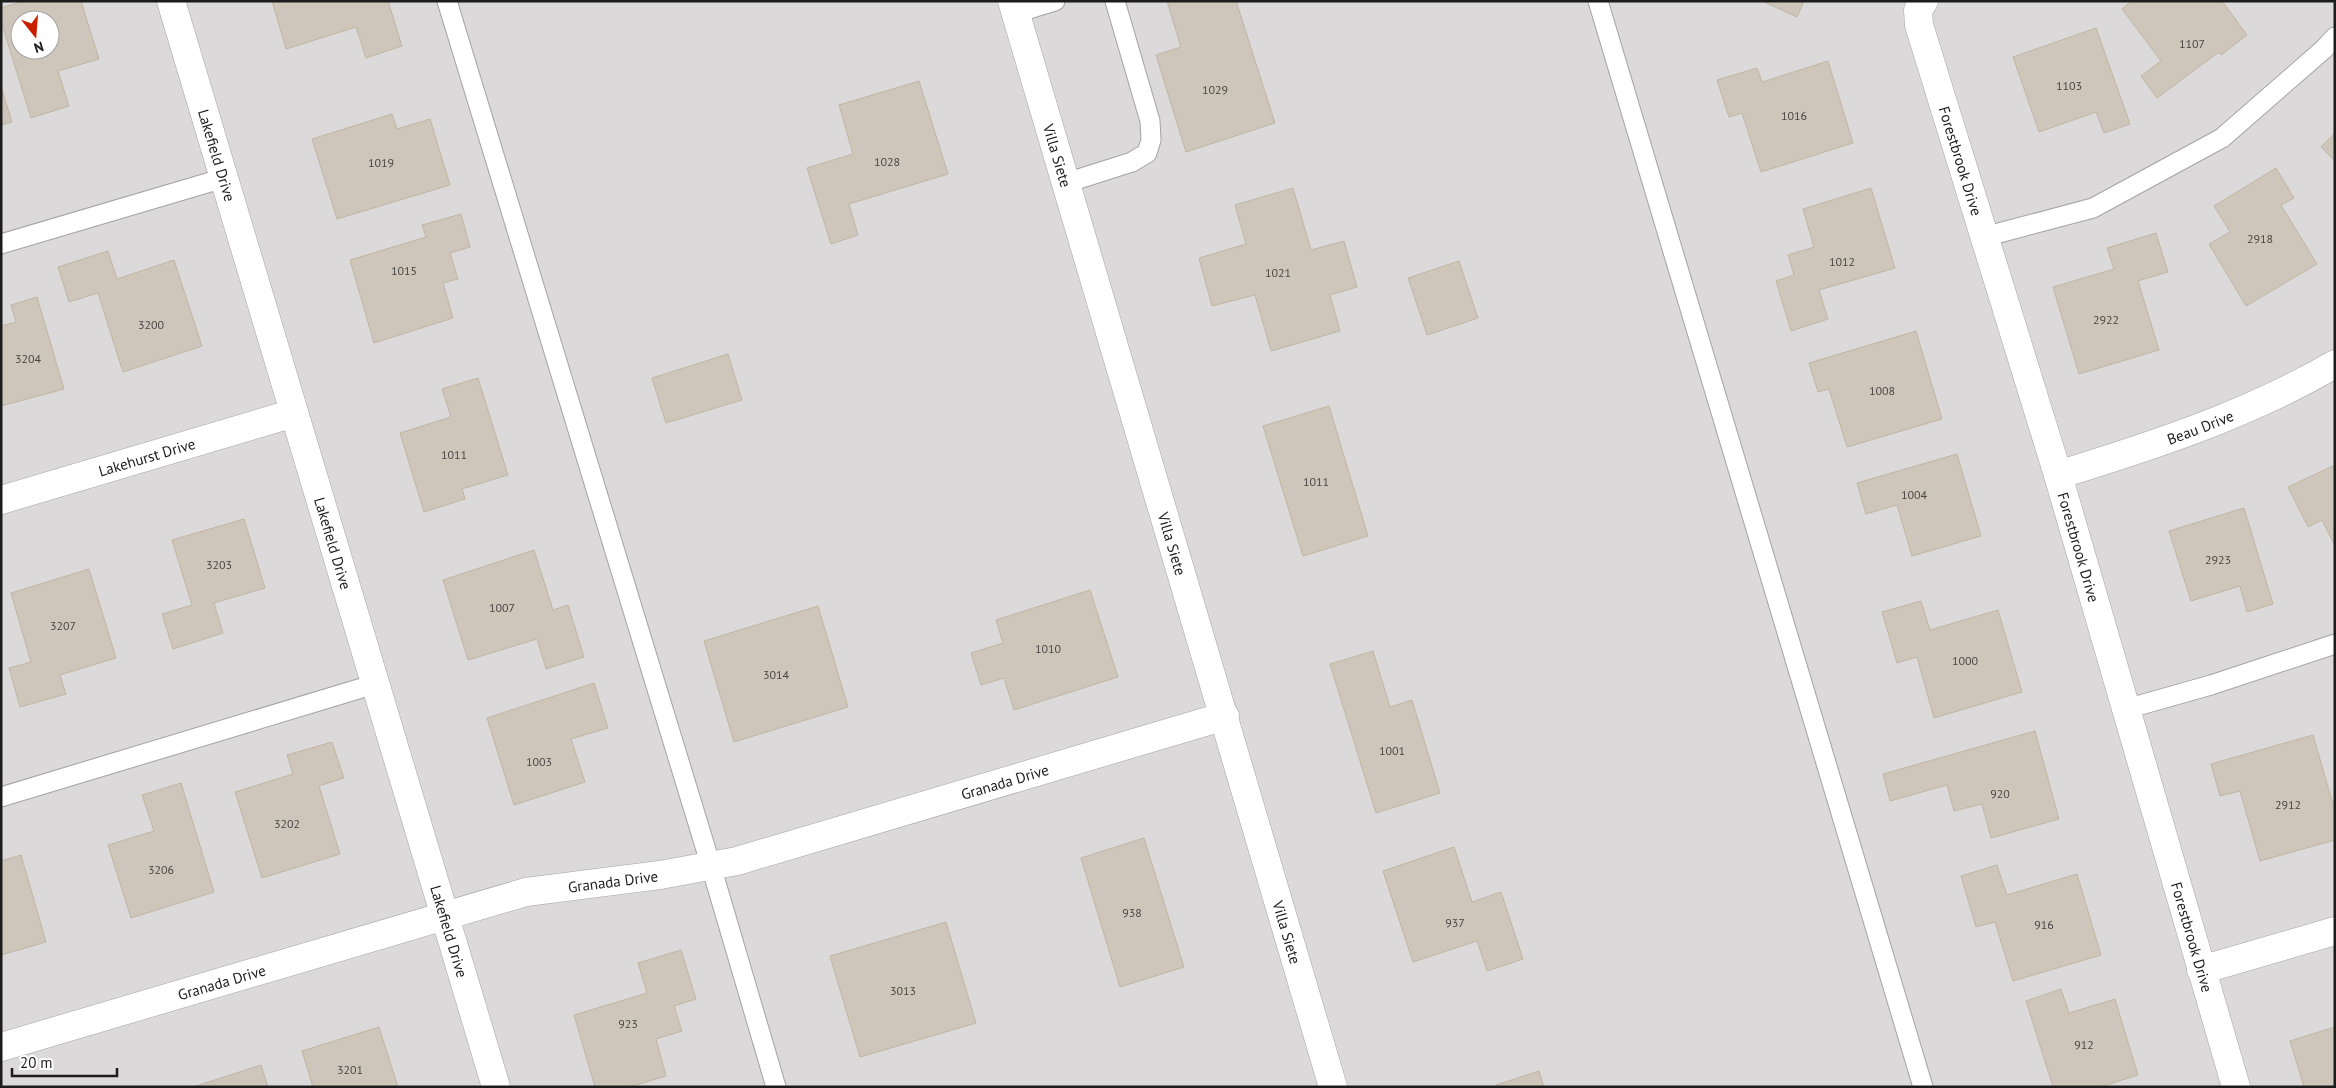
<svg xmlns="http://www.w3.org/2000/svg" width="2336" height="1088" font-family="'PT Sans',sans-serif">
<rect width="100%" height="100%" fill="#efece1"/>
<path fill="#dbd9d9" fill-rule="evenodd" d="M 1,1 L 2335,1 L 2335,1087 L 1,1087 ZM 20,20 L 50,20 L 50,50 L 20,50 Z"/>
<g fill="#cec6ba" stroke="#c1b5a3" fill-rule="evenodd">
<path d="M 24,1 L 81,1 L 99,59 L 58,71 L 69,106 L 31,118 L 1,21 L 1,8 ZM 20,20 L 50,20 L 50,50 L 20,50 Z"/>
<polygon points="272,1 388,1 402,46 366,58 356,27 286,49"/>
<polygon points="1167,1 1236,1 1275,123 1186,152 1156,55 1181,47"/>
<polygon points="1762,1 1804,1 1797,17"/>
<polygon points="2132,1 2222,1 2247,35 2221,55 2219,52 2157,98 2141,76 2161,61 2122,9"/>
<polygon points="2096,28 2130,124 2104,133 2096,112 2039,132 2013,57"/>
<polygon points="1828,61 1853,143 1761,172 1742,113 1729,117 1717,80 1757,68 1762,82"/>
<polygon points="919,81 948,174 849,204 858,235 831,244 807,168 853,154 839,105"/>
<polygon points="1,87 12,122 1,125"/>
<polygon points="392,114 397,129 430,119 450,185 337,219 312,139"/>
<polygon points="2335,133 2335,161 2321,147"/>
<polygon points="2276,168 2294,198 2281,205 2317,264 2246,306 2209,244 2230,232 2214,206"/>
<polygon points="1293,188 1311,250 1344,241 1357,287 1330,295 1340,331 1271,351 1255,295 1212,306 1199,258 1246,244 1235,205"/>
<polygon points="1871,188 1895,268 1819,290 1828,319 1791,331 1776,281 1794,275 1788,255 1814,247 1803,209"/>
<polygon points="461,214 470,247 450,253 458,279 443,283 453,318 374,343 350,260 426,237 422,225"/>
<polygon points="2156,233 2168,272 2138,281 2159,350 2079,374 2053,287 2114,269 2107,248"/>
<polygon points="108,251 117,279 174,260 202,346 123,372 98,293 69,302 58,267"/>
<polygon points="1459,261 1478,318 1427,335 1408,278"/>
<polygon points="37,297 64,389 1,406 1,326 16,322 11,305"/>
<polygon points="1916,331 1942,419 1847,447 1829,389 1818,392 1809,363"/>
<polygon points="728,354 742,400 666,423 652,378"/>
<polygon points="478,378 508,475 462,489 465,499 424,512 400,433 451,417 442,389"/>
<polygon points="1329,406 1368,536 1303,556 1263,426"/>
<polygon points="1957,454 1981,536 1912,556 1897,505 1866,514 1857,483"/>
<polygon points="2335,465 2335,546 2322,520 2308,527 2288,487"/>
<polygon points="2244,508 2273,604 2247,612 2240,586 2191,601 2169,531"/>
<polygon points="244,519 265,588 214,603 223,633 173,649 162,614 192,605 172,540"/>
<polygon points="534,550 553,610 568,605 584,657 546,669 537,639 468,660 443,580"/>
<polygon points="89,569 116,658 60,675 66,694 20,707 9,668 31,662 11,593"/>
<polygon points="1090,590 1118,677 1014,710 1004,678 981,685 971,653 1003,643 996,620"/>
<polygon points="1921,601 1930,630 1998,610 2022,692 1934,718 1917,657 1897,663 1882,612"/>
<polygon points="818,606 848,707 734,742 704,641"/>
<polygon points="1373,651 1390,707 1412,700 1440,793 1376,813 1330,664"/>
<polygon points="594,683 608,728 571,739 585,782 514,805 487,718"/>
<polygon points="2035,731 2059,819 1991,838 1982,804 1954,811 1947,785 1890,801 1883,774"/>
<polygon points="2313,735 2335,811 2335,840 2260,861 2240,791 2220,796 2211,764"/>
<polygon points="332,742 344,778 319,786 340,854 262,878 235,792 293,774 287,755"/>
<polygon points="181,783 214,892 131,918 108,845 154,831 142,795"/>
<polygon points="1144,838 1184,967 1120,987 1081,858"/>
<polygon points="1454,847 1472,902 1501,892 1523,959 1487,971 1477,941 1413,962 1383,871"/>
<polygon points="21,855 46,942 1,955 1,861"/>
<polygon points="1997,865 2007,895 2077,874 2101,955 2013,981 1995,922 1976,927 1961,876"/>
<polygon points="946,922 976,1023 860,1057 830,956"/>
<polygon points="681,950 696,999 674,1006 682,1031 656,1039 666,1076 629,1087 595,1087 574,1015 647,993 638,963"/>
<polygon points="2061,989 2069,1013 2115,999 2138,1075 2100,1087 2053,1087 2026,1001"/>
<polygon points="379,1027 398,1087 313,1087 302,1051"/>
<polygon points="2335,1027 2335,1087 2304,1087 2290,1041"/>
<polygon points="261,1065 268,1087 193,1087"/>
<polygon points="1539,1071 1544,1087 1496,1087 1496,1085"/>
</g>
<g fill="none" stroke-linecap="round" stroke-linejoin="round">
<g stroke="#a3a3a3" stroke-width="21">
<g id="lane">
<polyline points="447,1 711,866 776,1087"/>
<polyline points="1598,1 1923,1087"/>
<polyline points="1016,13 1055,1"/>
<polyline points="1066,183 1132,162 1147,153 1151,140 1150,121 1115,1"/>
<polyline points="1984,237 2093,208 2222,138 2324,49 2335,37"/>
<polyline points="1,244 224,178"/>
<polyline points="2126,709 2211,685 2335,644"/>
<polyline points="1,797 375,684"/>
</g>
</g>
<g stroke="#a3a3a3" stroke-width="29">
<g id="street">
<path id="s1" d="M 171,1 L 496,1087"/>
<path id="s2" d="M 1012,1 L 1333,1087"/>
<path id="s3" d="M 1924,1 L 1918,10 L 1919,25 L 2058,475 L 2236,1087"/>
<path id="s4" d="M 2058,475 C 2155,445 2247,415 2335,364"/>
<path id="s5" d="M 1,500 L 294,413"/>
<polyline points="2201,970 2335,931"/>
<path id="s6" d="M 1,1047 L 526,892 L 660,875 L 737,861 L 1225,716"/>
</g>
</g>
<use href="#lane" stroke="#fff" stroke-width="19"/>
<use href="#street" stroke="#fff" stroke-width="28"/>
</g>
<g text-anchor="middle" dominant-baseline="central" stroke-width="4" stroke-linejoin="round" paint-order="stroke">
<g font-size="12" fill="#484644">
<text x="2192" y="43">1107</text>
<text x="2069" y="85">1103</text>
<text x="1215" y="89">1029</text>
<text x="1794" y="115">1016</text>
<text x="887" y="161">1028</text>
<text x="381" y="162">1019</text>
<text x="2260" y="238">2918</text>
<text x="1842" y="261">1012</text>
<text x="404" y="270">1015</text>
<text x="1278" y="272">1021</text>
<text x="2106" y="319">2922</text>
<text x="151" y="324">3200</text>
<text x="28" y="358">3204</text>
<text x="1882" y="390">1008</text>
<text x="454" y="454">1011</text>
<text x="1316" y="481">1011</text>
<text x="1914" y="494">1004</text>
<text x="2218" y="559">2923</text>
<text x="219" y="564">3203</text>
<text x="502" y="607">1007</text>
<text x="63" y="625">3207</text>
<text x="1048" y="648">1010</text>
<text x="1965" y="660">1000</text>
<text x="776" y="674">3014</text>
<text x="1392" y="750">1001</text>
<text x="539" y="761">1003</text>
<text x="2000" y="793">920</text>
<text x="2288" y="804">2912</text>
<text x="287" y="823">3202</text>
<text x="161" y="869">3206</text>
<text x="1132" y="912">938</text>
<text x="1455" y="922">937</text>
<text x="2044" y="924">916</text>
<text x="903" y="990">3013</text>
<text x="628" y="1023">923</text>
<text x="2084" y="1044">912</text>
<text x="350" y="1069">3201</text>
</g>
<g font-size="15" fill="#1c1c1c" stroke="#fff">
<text stroke="none"><textPath href="#s1" startOffset="161">Lakefield Drive</textPath></text>
<text stroke="none"><textPath href="#s2" startOffset="161">Villa Siete</textPath></text>
<text stroke="none"><textPath href="#s3" startOffset="168">Forestbrook Drive</textPath></text>
<text stroke="none"><textPath href="#s4" startOffset="150">Beau Drive</textPath></text>
<text stroke="none"><textPath href="#s5" startOffset="152">Lakehurst Drive</textPath></text>
<text stroke="none"><textPath href="#s1" startOffset="566">Lakefield Drive</textPath></text>
<text stroke="none"><textPath href="#s2" startOffset="566">Villa Siete</textPath></text>
<text stroke="none"><textPath href="#s3" startOffset="572">Forestbrook Drive</textPath></text>
<text stroke="none"><textPath href="#s6" startOffset="1040">Granada Drive</textPath></text>
<text stroke="none"><textPath href="#s6" startOffset="635">Granada Drive</textPath></text>
<text stroke="none"><textPath href="#s1" startOffset="971">Lakefield Drive</textPath></text>
<text stroke="none"><textPath href="#s2" startOffset="971">Villa Siete</textPath></text>
<text stroke="none"><textPath href="#s3" startOffset="978">Forestbrook Drive</textPath></text>
<text stroke="none"><textPath href="#s6" startOffset="230">Granada Drive</textPath></text>
</g>
</g>
<rect width="2336" height="1088" fill="none" stroke="#1c1c1c" stroke-width="5"/>
<g transform="translate(35 35) rotate(163)"><circle r="24" fill="#ffffff" stroke="#a4a4a4"/>
<path d="M0-4L9 19L0 12L-9 19Z" fill="#c91e00"/>
<text y="-8" font-size="14" font-weight="bold" text-anchor="middle" fill="#1c1c1c">N</text>
</g>
<path d="M12 1068v8h105v-8" fill="none" stroke="#1c1c1c" stroke-width="2.5"/>
<text x="20" y="1068" font-size="15" fill="#1c1c1c" stroke="#ffffff" stroke-width="4" paint-order="stroke">20 m</text>
</svg>
